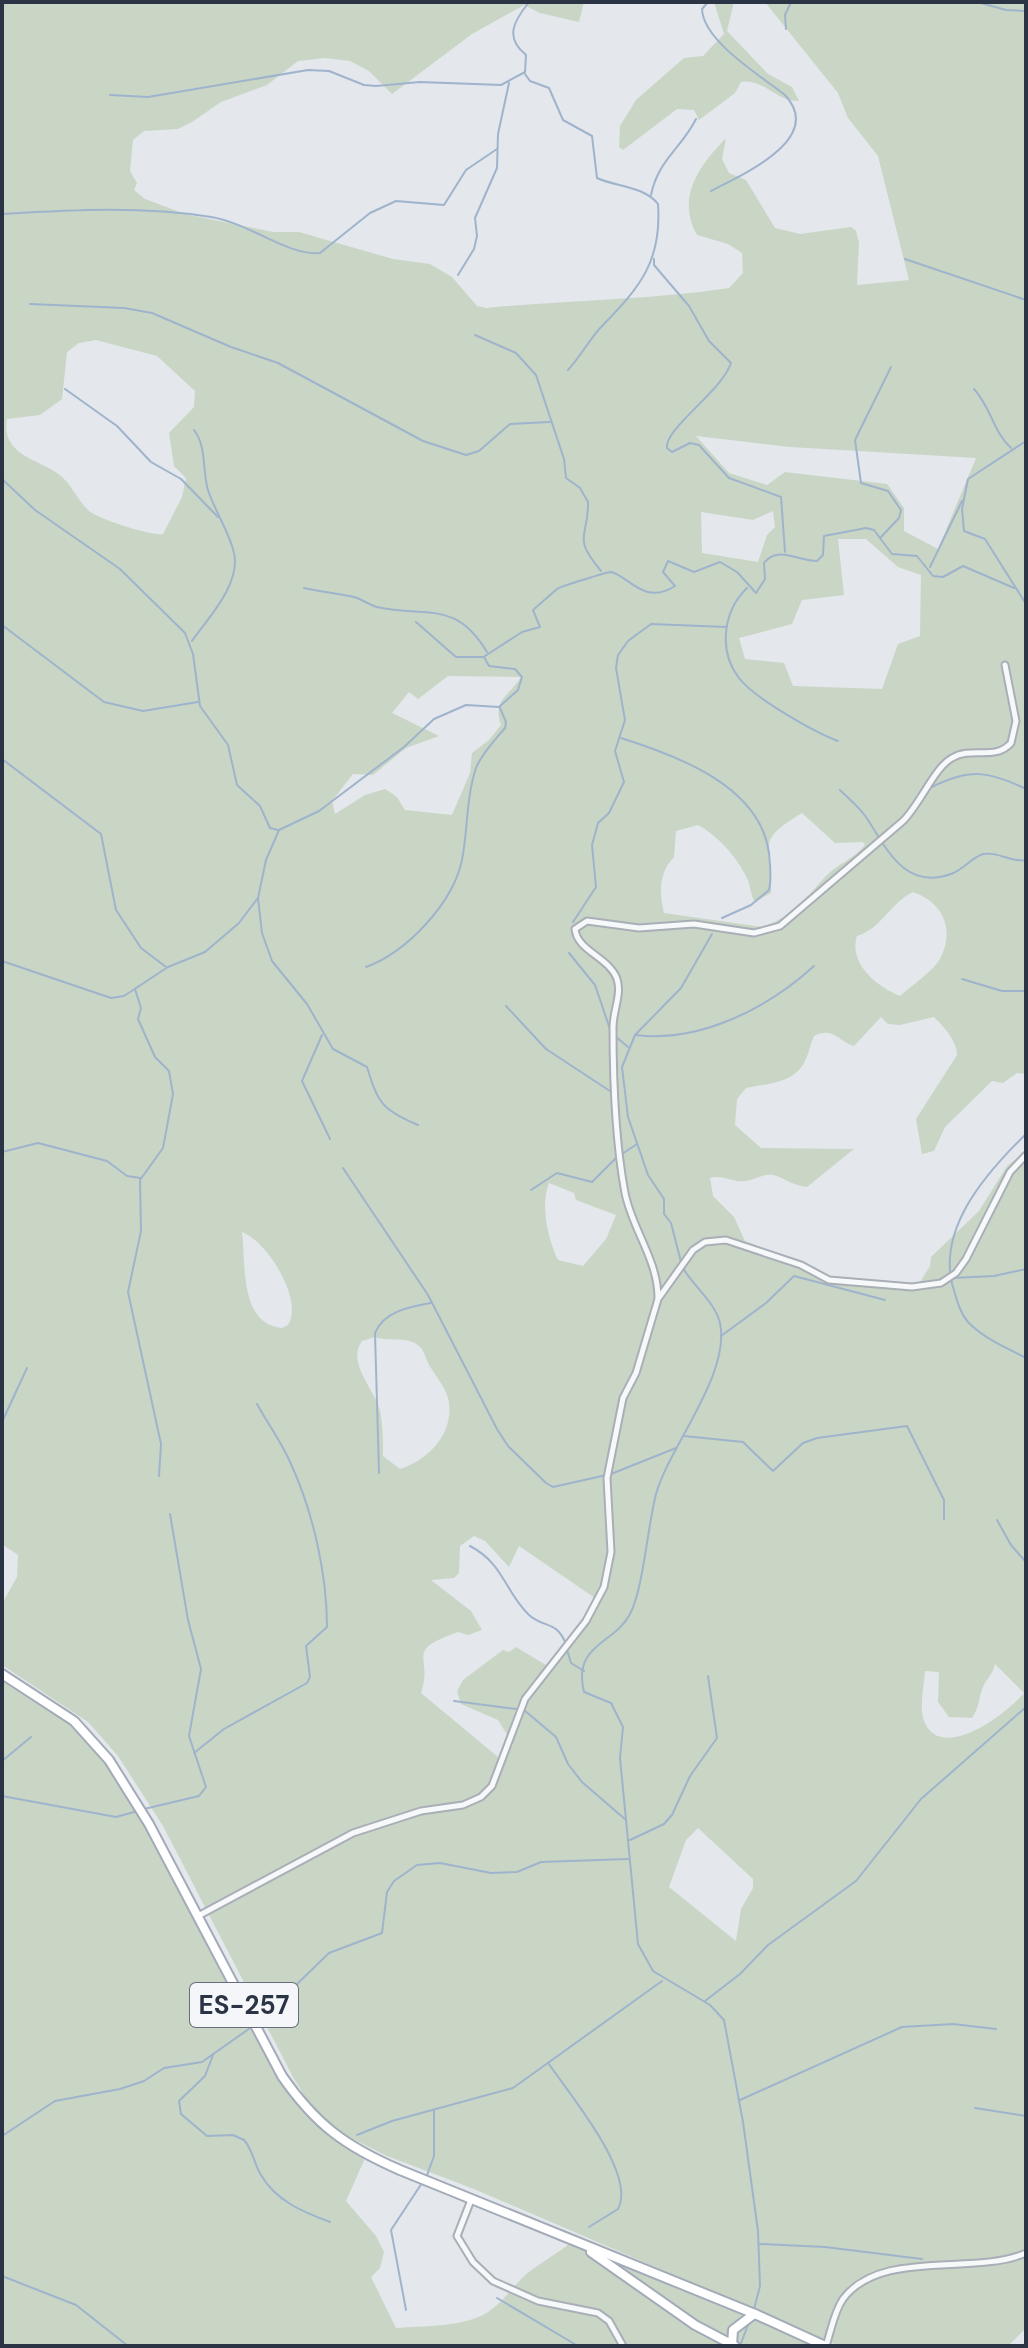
<svg xmlns="http://www.w3.org/2000/svg" width="1028" height="2348" font-family="'DM Sans',sans-serif">
<rect width="100%" height="100%" fill="#e4e7ec"/>
<g fill="#c9d6c5" fill-rule="evenodd">
<path d="M 2,2 L 584,2 L 579,22 L 540,13 L 524,5 L 472,34 L 392,94 L 369,71 L 350,61 L 325,58 L 298,61 L 267,85 L 221,102 L 192,122 L 178,129 L 144,131 L 133,140 L 130,171 L 137,183 L 134,190 L 145,199 L 185,214 L 273,232 L 299,232 L 393,259 L 430,264 L 452,277 L 477,306 L 486,308 C 567,300 650,300 729,288 L 743,273 L 742,253 L 728,244 L 697,235 C 676,197 699,166 726,138 L 722,159 L 729,173 L 746,180 L 775,228 L 800,234 L 851,227 L 856,231 L 859,243 L 857,285 L 909,280 L 878,156 L 848,118 L 838,93 L 765,2 L 1026,2 L 1026,1074 L 1017,1073 L 1003,1083 L 992,1081 L 945,1127 L 934,1151 L 922,1154 L 916,1119 L 957,1055 C 957,1041 944,1027 934,1017 L 900,1025 L 888,1024 L 881,1017 L 854,1046 C 838,1041 833,1026 814,1036 C 810,1045 809,1053 805,1061 C 794,1084 768,1083 746,1088 L 737,1099 L 735,1125 L 761,1148 L 854,1149 L 807,1187 C 794,1185 788,1181 777,1176 C 764,1172 758,1179 746,1181 C 733,1183 723,1174 710,1178 L 713,1196 L 734,1217 L 745,1241 L 807,1265 L 830,1278 L 917,1287 L 930,1266 L 931,1257 L 979,1211 L 1007,1166 L 1026,1151 L 1026,2328 L 1008,2346 L 839,2346 L 474,2189 L 387,2156 L 343,2134 L 312,2107 L 294,2079 L 163,1826 L 118,1756 L 88,1722 L 2,1665 L 2,1604 L 17,1577 L 18,1555 L 2,1544 ZM 96,340 L 157,356 L 195,391 L 194,407 L 169,433 L 174,466 L 186,478 L 182,497 L 163,534 C 151,536 97,519 88,510 C 76,499 71,482 57,473 C 35,458 1,454 7,419 L 40,415 L 62,399 L 67,352 L 79,343 ZM 696,436 L 790,447 L 976,458 L 938,549 L 904,531 L 904,508 L 887,484 L 785,472 L 767,485 L 729,473 ZM 773,511 L 775,527 L 767,535 L 758,562 L 702,553 L 701,512 L 753,520 ZM 838,539 L 866,539 L 898,567 L 921,575 L 920,636 L 898,644 L 882,689 L 793,686 L 784,663 L 745,659 L 739,638 L 792,624 L 802,600 L 844,595 ZM 448,676 L 521,677 C 509,696 492,700 501,725 L 489,740 L 472,753 L 470,773 L 452,815 L 405,810 L 397,797 L 385,789 L 365,795 L 335,814 L 332,801 L 353,774 L 373,775 L 406,748 L 439,736 L 392,713 L 409,692 L 418,699 ZM 802,813 L 835,843 L 863,842 L 865,845 C 854,859 837,864 825,877 C 806,898 791,918 762,927 L 664,913 C 659,892 659,872 674,857 L 676,831 L 698,825 C 718,836 737,857 747,878 C 751,886 750,895 755,902 L 771,893 C 772,843 754,842 802,813 ZM 913,892 C 942,902 955,928 941,957 C 934,971 912,985 900,996 C 878,987 848,964 857,936 C 881,929 890,903 913,892 ZM 549,1183 L 574,1193 L 576,1200 L 616,1215 L 606,1239 L 583,1266 L 558,1260 C 548,1240 540,1205 549,1183 ZM 242,1232 C 267,1241 304,1300 288,1325 L 282,1328 C 239,1324 246,1264 242,1232 ZM 375,1337 C 389,1343 410,1334 422,1349 C 424,1352 427,1361 429,1365 C 435,1375 445,1387 448,1398 C 456,1432 429,1460 400,1469 L 383,1456 C 383,1441 383,1426 380,1411 C 375,1389 346,1363 362,1341 ZM 474,1536 L 485,1541 L 509,1567 L 519,1546 L 595,1598 L 579,1631 L 546,1665 L 516,1647 L 509,1652 L 503,1650 L 463,1680 L 457,1691 L 461,1704 L 498,1720 L 513,1744 L 504,1762 L 421,1693 C 434,1655 402,1652 458,1632 L 468,1635 L 482,1630 L 471,1611 L 431,1580 L 454,1578 L 459,1573 L 460,1546 ZM 995,1664 L 1024,1693 C 1008,1713 941,1764 924,1721 C 919,1708 924,1686 925,1671 L 939,1672 L 938,1702 L 949,1717 L 972,1718 C 980,1706 978,1699 983,1687 C 987,1678 993,1674 995,1664 ZM 698,1828 L 753,1879 L 753,1888 L 741,1909 L 736,1941 L 669,1887 L 686,1840 Z"/>
<path d="M 714,2 L 734,2 L 727,31 L 768,74 L 792,87 L 799,101 C 776,102 764,78 741,82 L 735,93 L 699,120 L 694,110 L 677,109 L 623,150 L 619,147 L 620,126 L 636,100 L 684,58 L 703,56 L 724,34 Z"/>
<path d="M 2,1677 L 82,1729 L 154,1830 L 286,2084 C 308,2117 330,2138 366,2156 L 346,2201 L 376,2236 L 384,2252 L 380,2268 L 371,2277 L 396,2328 C 423,2326 458,2327 483,2315 C 503,2305 513,2284 529,2272 C 543,2261 557,2254 570,2243 L 817,2346 L 2,2346 Z"/>
</g>
<g fill="none" stroke-linecap="round" stroke-linejoin="round">
<g stroke="#9fb4cc" stroke-width="2">
<path d="M 708,2 L 702,9 C 703,41 761,76 785,95 C 826,139 741,175 711,191"/>
<polyline points="977,2 1006,10 1026,11"/>
<polyline points="786,29 785,15 791,2"/>
<path d="M 525,74 L 530,81 L 549,88 L 563,120 L 592,136 L 597,178 C 616,187 644,186 658,204 C 662,261 640,287 603,325 C 590,338 581,356 568,370"/>
<path d="M 110,95 L 148,97 L 308,70 L 329,71 L 364,85 L 376,86 L 420,82 L 501,85 L 525,72 L 526,55 C 504,37 514,21 529,2"/>
<path d="M 651,195 C 658,160 681,149 696,119"/>
<path d="M 2,214 C 72,210 141,206 211,217 C 249,223 288,256 320,253 L 370,213 L 396,201 L 444,205 L 466,170 L 497,149"/>
<path d="M 654,259 L 654,265 L 689,306 L 709,341 L 731,363 C 722,391 664,429 667,448 L 672,452 L 690,443 L 699,445 L 729,478 L 781,497 L 785,552"/>
<polyline points="905,259 1026,300"/>
<polyline points="458,275 474,249 477,236 475,218 497,168 498,134 509,83"/>
<polyline points="30,304 124,308 152,313 231,347 278,363 423,441 466,455 479,451 510,424 550,422"/>
<path d="M 475,335 L 516,353 L 536,375 L 564,459 L 566,478 L 580,488 L 588,502 C 589,538 571,535 601,571"/>
<polyline points="65,389 117,426 151,462 181,479 218,517"/>
<path d="M 974,389 C 991,407 993,432 1011,448"/>
<polyline points="1026,441 968,479 962,509 964,531 985,539 1026,604"/>
<polyline points="2,479 35,510 120,569 185,633 193,654 200,706 228,745 237,785 260,806 270,828 278,830"/>
<polyline points="881,537 899,518 901,510 888,491 861,483 855,440 891,367"/>
<polyline points="930,567 962,501"/>
<path d="M 304,588 C 321,592 338,593 354,597 C 362,599 369,605 377,607 C 427,618 455,599 487,652"/>
<path d="M 747,588 C 723,611 718,651 739,678 C 754,698 814,732 838,741"/>
<path d="M 416,622 L 456,657 L 484,657 L 489,666 L 515,669 L 522,677 L 518,690 L 499,707 L 466,705 L 434,719 L 404,747 L 319,811 L 279,830 L 266,860 L 258,898 L 262,933 L 272,961 L 307,1004 L 333,1049 L 367,1067 C 378,1103 382,1110 418,1125"/>
<polyline points="2,625 104,702 143,711 198,702"/>
<path d="M 192,641 C 208,618 241,584 234,553 C 229,531 215,512 208,490 C 202,470 207,447 194,430"/>
<path d="M 485,656 L 522,632 L 540,627 L 533,610 C 541,603 549,596 557,589 C 559,587 607,572 611,572 C 629,576 644,606 675,586 L 663,572 L 668,561 L 694,572 L 720,562 L 737,572 L 756,593 L 765,579 L 764,563 C 778,545 797,561 817,561 L 823,555 L 824,536 L 866,528 L 874,530 L 892,554 L 917,556 L 933,576 L 943,577 L 963,566 L 1014,588"/>
<path d="M 621,738 C 678,756 760,786 769,853 C 770,865 772,878 769,890 L 751,905 L 722,918"/>
<polyline points="2,759 101,834 116,910 141,948 166,967"/>
<path d="M 932,787 C 970,768 989,771 1026,789"/>
<path d="M 840,790 C 849,799 859,807 866,817 C 886,847 904,891 951,874 C 963,870 971,858 983,854 C 998,851 1011,863 1026,860"/>
<polyline points="573,922 596,887 592,845 598,823 609,813 624,782 615,751 625,720 616,668 618,655 628,641 651,624 726,627"/>
<polyline points="569,953 595,985 611,1032"/>
<polyline points="2,961 111,998 124,996 168,967 205,952 239,923 257,899"/>
<path d="M 366,967 C 407,952 453,903 462,860 C 468,829 466,798 476,768 C 482,753 495,740 505,728 L 506,722 L 500,708"/>
<polyline points="962,979 1002,991 1026,991"/>
<polyline points="135,989 141,1008 138,1019 155,1057 169,1071 173,1094 163,1148 140,1180 141,1231 128,1292 161,1444 159,1476"/>
<polyline points="506,1006 546,1049 613,1093"/>
<polyline points="322,1035 302,1081 330,1139"/>
<path d="M 636,1035 C 700,1043 768,1008 814,966"/>
<polyline points="615,1036 628,1047"/>
<path d="M 1026,1134 C 984,1175 933,1233 955,1294 C 958,1304 961,1314 968,1322 C 983,1338 1007,1348 1026,1358"/>
<polyline points="2,1152 38,1143 107,1161 127,1176 140,1178"/>
<polyline points="622,1154 637,1144"/>
<polyline points="343,1168 428,1295 497,1429 508,1446 546,1483 553,1487 611,1474 676,1448"/>
<polyline points="531,1190 557,1173 592,1182 617,1157"/>
<polyline points="681,1262 671,1223 664,1214 664,1199 648,1175 628,1117 622,1067 635,1035 681,988 712,934"/>
<path d="M 683,1268 C 693,1286 715,1302 720,1323 C 731,1374 669,1447 656,1494 C 648,1524 643,1590 630,1614 C 615,1644 572,1644 584,1692 L 611,1703 L 623,1727 L 620,1758 L 638,1944 L 653,1971 L 710,2005 L 724,2020 L 743,2122 L 758,2231 L 760,2286 L 754,2309"/>
<polyline points="952,1278 994,1276 1026,1269"/>
<polyline points="721,1336 766,1303 794,1276 885,1300"/>
<polyline points="2,1422 27,1368"/>
<polyline points="684,1436 743,1442 773,1471 803,1443 817,1438 907,1426 944,1500 944,1519"/>
<path d="M 379,1473 L 375,1333 C 384,1311 409,1307 431,1303"/>
<polyline points="997,1520 1011,1545 1026,1562"/>
<path d="M 470,1546 C 504,1564 504,1590 528,1614 C 543,1629 556,1619 566,1644"/>
<polyline points="567,1650 571,1663 584,1671"/>
<polyline points="454,1701 524,1710 556,1737 568,1764 582,1782 626,1820"/>
<path d="M 194,1753 L 224,1729 L 307,1683 L 310,1677 L 306,1646 L 327,1627 C 327,1574 313,1512 291,1464 C 282,1443 268,1424 257,1404"/>
<polyline points="2,1761 31,1737"/>
<polyline points="2,1796 116,1817 138,1811"/>
<polyline points="144,1809 199,1796 206,1787 189,1736 201,1669 188,1620 170,1514"/>
<polyline points="630,1840 664,1824 672,1815 690,1776 717,1738 708,1676"/>
<polyline points="705,2001 740,1974 768,1945 856,1881 921,1799 1026,1707"/>
<polyline points="258,2022 329,1953 382,1933 387,1892 394,1881 417,1865 440,1863 491,1873 517,1872 541,1862 628,1859"/>
<path d="M 213,2055 L 205,2076 L 179,2101 L 181,2114 L 207,2136 L 233,2135 L 244,2140 C 253,2150 254,2164 261,2175 C 276,2201 303,2212 330,2222"/>
<path d="M 549,2064 C 569,2094 637,2174 618,2209 L 589,2227"/>
<polyline points="740,2100 902,2027 953,2024 996,2029"/>
<polyline points="975,2108 1026,2116"/>
<polyline points="357,2135 392,2121 513,2088 662,1981"/>
<polyline points="2,2136 55,2101 120,2089 144,2081 164,2068 202,2062 253,2026"/>
<polyline points="426,2178 434,2156 434,2110"/>
<polyline points="760,2244 825,2247 922,2259"/>
<polyline points="2,2276 76,2305 128,2346"/>
<polyline points="497,2298 578,2346"/>
<polyline points="406,2310 391,2230 422,2183"/>
<polyline points="740,2346 749,2322"/>
</g>
<g stroke="#a9aeb7" stroke-width="9">
<g id="minor">
<path d="M 658,1298 C 658,1260 632,1229 625,1193 C 615,1140 613,1081 613,1027 C 613,1011 622,994 617,979 C 609,957 577,951 575,929 L 587,921 L 639,928 L 694,924 L 754,933 L 780,926 L 903,821 C 920,804 935,767 952,758 C 972,746 995,761 1011,743 L 1016,721 L 1005,665"/>
<polyline points="198,1916 353,1833 421,1811 463,1805 481,1797 492,1786 525,1699 586,1621 604,1587 611,1552 607,1478 623,1398 636,1373 658,1299 693,1250 705,1242 726,1240 801,1265 829,1280 912,1287 941,1283 956,1273 966,1259 1010,1172 1026,1155"/>
<polyline points="471,2200 457,2236 473,2262 493,2281 538,2301 598,2313 609,2321 623,2346"/>
<path d="M 826,2346 C 831,2331 834,2312 843,2299 C 881,2248 974,2276 1026,2253"/>
</g>
</g>
<g stroke="#a3abb8" stroke-width="12">
<g id="primary">
<path d="M 2,1674 L 74,1721 L 109,1760 L 149,1824 L 282,2076 C 316,2125 345,2146 400,2170 L 755,2314 L 825,2346"/>
<polyline points="591,2252 695,2325 735,2346"/>
<polyline points="732,2345 733,2330 754,2314"/>
</g>
</g>
<use href="#minor" stroke="#f7f8fa" stroke-width="5"/>
<use href="#primary" stroke="#fff" stroke-width="8"/>
</g>
<g text-anchor="middle" dominant-baseline="central" stroke-width="8" stroke-linejoin="round" paint-order="stroke">
<rect fill="#f4f6f9" stroke="#676e7b" stroke-width="2" x="190" y="1983" width="108" height="44" rx="6"/>
<g font-size="26" font-weight="bold" fill="#2b3445">
<text x="244" y="2005">ES-257</text>
</g>
</g>
<rect width="1028" height="2348" fill="none" stroke="#2b3445" stroke-width="8"/>
</svg>
